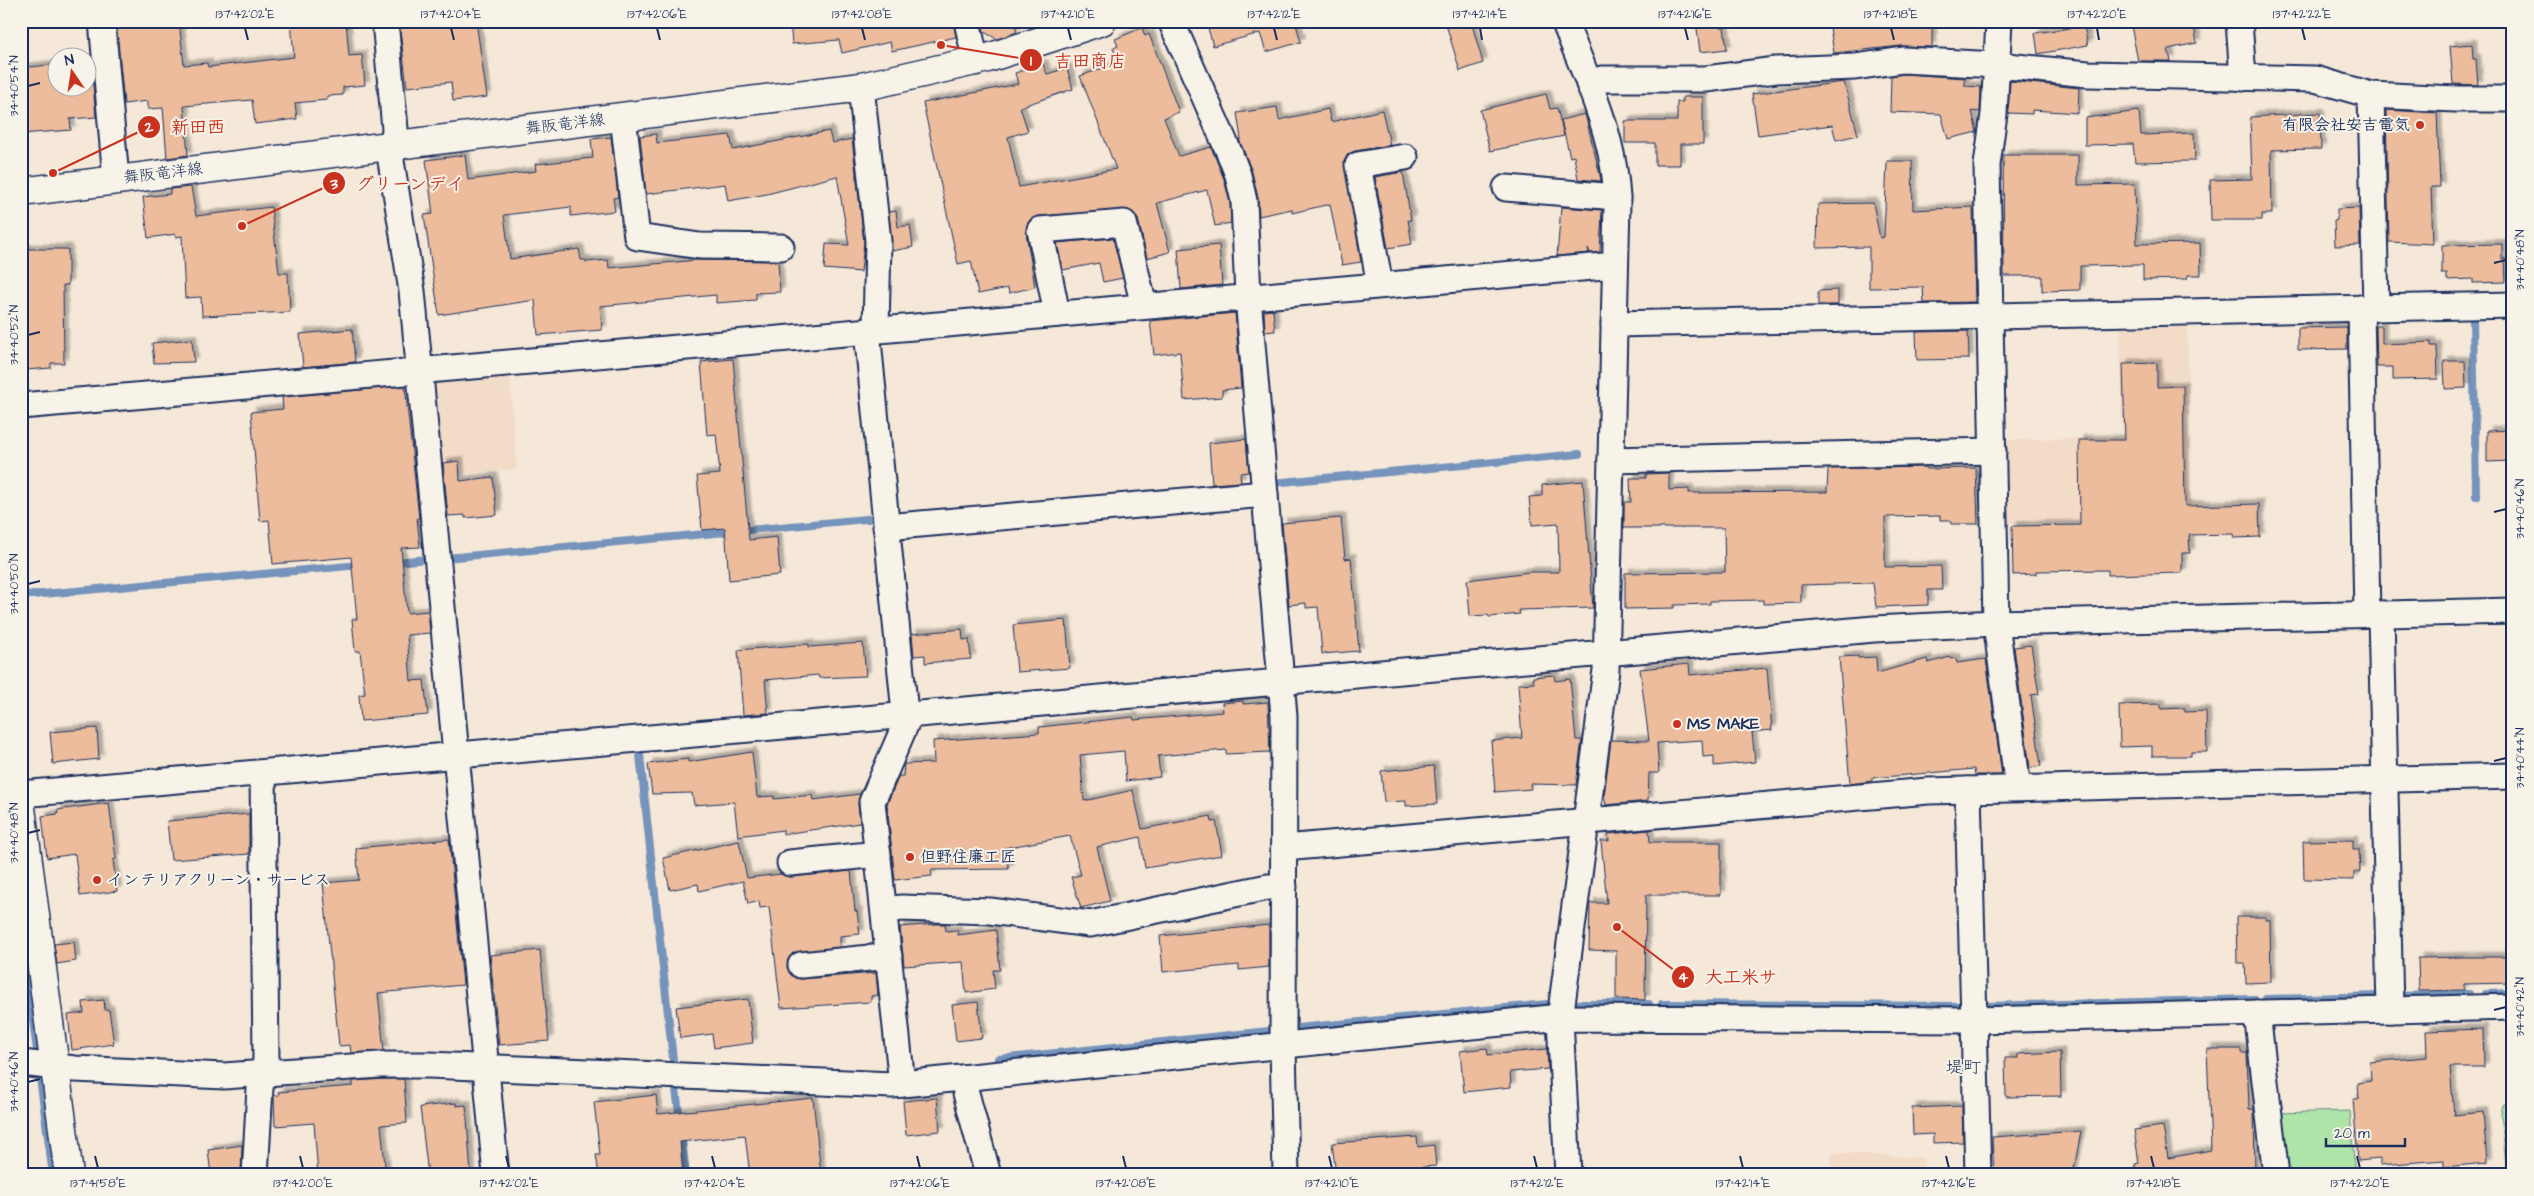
<svg xmlns="http://www.w3.org/2000/svg" width="2534" height="1196" font-family="'Architects Daughter','Klee One',sans-serif">
<defs>
<filter id="shadow"><feDropShadow dx="4.5" dy="-4.5" stdDeviation="1" flood-color="#0004"/></filter>
</defs>
<rect width="100%" height="100%" fill="#f5e8d9"/>
<filter id="ink" filterUnits="userSpaceOnUse"><feTurbulence type="fractalNoise" baseFrequency=".02" numOctaves="2"/><feDisplacementMap in="SourceGraphic" scale="10" xChannelSelector="R" yChannelSelector="G"/><feConvolveMatrix kernelMatrix="1 2 1 2 8 2 1 2 1" color-interpolation-filters="sRGB"/></filter>
<g filter="url(#ink)">
<g fill="#f2dbc7">
<polygon points="2187,327 2191,519 2002,523 2001,446 2007,446 2008,440 2122,437 2120,328"/>
<polygon points="509,371 517,469 437,476 428,384 434,377"/>
<polygon points="1831,1152 1923,1158 1924,1175 1832,1175"/>
</g>
<g fill="#aee4a7" stroke="#648a82">
<polygon points="2513,1099 2513,1175 2504,1175 2506,1166 2501,1113 2503,1105"/>
<polygon points="2350,1111 2355,1175 2286,1175 2277,1113"/>
</g>
<g fill="none" stroke-linecap="round" stroke-linejoin="round">
<g stroke="#7493bb" stroke-width="8">
<polyline points="2473,317 2476,496"/>
<polyline points="1272,483 1579,454"/>
<polyline points="445,558 877,518"/>
<polyline points="394,562 429,559"/>
<polyline points="21,596 360,565"/>
<polyline points="640,755 673,1060"/>
<polyline points="22,938 37,1050"/>
<polyline points="2486,994 2513,993"/>
<polyline points="2399,996 2469,994"/>
<polyline points="2266,999 2380,996"/>
<polyline points="1576,1004 1649,1004"/>
<polyline points="1662,1004 1961,1006"/>
<polyline points="1985,1006 2254,999"/>
<polyline points="1297,1028 1548,1004"/>
<polyline points="998,1059 1269,1031"/>
<polyline points="40,1078 53,1175"/>
<polyline points="676,1090 680,1120"/>
<polyline points="681,1132 686,1175"/>
</g>
</g>
<g fill="#ecbc9c" stroke="#1b2f5e" filter="url(#shadow)">
<polygon points="116,21 179,21 184,65 207,63 208,67 294,57 291,21 346,21 349,56 362,55 365,85 343,87 343,95 327,96 327,100 295,103 297,119 255,124 252,100 184,106 188,155 167,158 163,108 148,109 148,101 124,104"/>
<polygon points="399,21 476,21 487,97 453,101 451,82 407,87"/>
<polygon points="790,21 953,21 956,37 892,51 890,42 842,53 839,40 792,44"/>
<polygon points="982,21 1014,21 1017,32 997,39 984,32"/>
<polygon points="1206,21 1295,21 1301,42 1266,52 1260,33 1213,46"/>
<polygon points="1445,21 1471,21 1483,63 1460,71"/>
<polygon points="1696,21 1719,21 1720,28 1724,27 1727,49 1700,52"/>
<polygon points="1829,21 1932,21 1932,47 1901,46 1834,53"/>
<polygon points="2130,21 2193,21 2197,43 2168,49 2171,61 2138,61"/>
<polygon points="2084,26 2088,45 2038,54 2035,33"/>
<polygon points="1142,28 1145,36 1149,34 1179,112 1164,118 1179,156 1211,147 1224,179 1230,203 1231,223 1215,226 1207,190 1157,203 1170,252 1147,258 1138,219 1129,210 1038,216 1031,219 1027,224 1026,232 1035,287 1009,293 1008,288 978,294 971,261 958,264 923,103 1018,84 1015,73 1043,64 1047,74 1067,68 1073,89 1020,107 1028,131 1008,137 1019,187 1116,169 1080,76 1118,63 1113,48 1118,46 1115,39"/>
<polygon points="2472,44 2473,59 2476,59 2478,85 2453,84 2450,46"/>
<polygon points="58,64 58,88 88,88 88,75 92,74 96,117 70,119 71,130 21,134 21,68"/>
<polygon points="1904,74 1965,78 1965,86 1981,87 1980,112 1972,111 1977,132 1948,139 1941,114 1890,112 1891,76"/>
<polygon points="2010,81 2079,88 2078,113 2032,110 2032,114 2008,113"/>
<polygon points="1844,82 1858,135 1836,140 1832,125 1758,135 1752,94"/>
<polygon points="1546,94 1550,109 1557,108 1564,136 1490,151 1480,110"/>
<polygon points="1683,97 1703,97 1703,144 1680,144 1680,165 1655,165 1655,143 1625,143 1625,121 1677,121 1677,102 1683,102"/>
<polygon points="1277,107 1279,120 1328,109 1331,122 1382,110 1390,145 1355,151 1348,154 1344,161 1361,262 1342,265 1330,204 1292,213 1292,209 1259,216 1258,198 1252,172 1239,139 1241,139 1237,113"/>
<polygon points="2386,110 2437,113 2440,187 2431,187 2433,244 2389,242"/>
<polygon points="2139,111 2141,135 2194,133 2195,161 2135,162 2133,144 2085,145 2085,118"/>
<polygon points="2320,113 2321,149 2271,150 2272,214 2262,214 2262,220 2211,220 2210,180 2252,179 2250,117"/>
<polygon points="1585,114 1600,175 1601,181 1578,179 1574,156 1570,157 1561,120"/>
<polygon points="829,131 832,143 852,139 864,242 861,272 824,269 826,244 849,245 837,176 767,194 728,201 725,184 646,194 640,136 656,134 657,143 730,135 733,150"/>
<polygon points="611,137 618,197 613,198 615,211 571,216 571,207 504,215 510,259 579,249 581,260 586,260 586,262 608,260 609,268 698,260 778,261 780,292 756,293 756,300 716,303 716,295 600,306 602,330 538,335 535,300 439,315 424,215 433,214 426,160 465,155 468,180 536,171 535,164 593,158 591,139"/>
<polygon points="2003,155 2078,155 2078,185 2135,184 2137,244 2200,243 2201,275 2188,275 2187,279 2143,280 2143,265 2080,266 2080,290 2042,291 2042,276 2004,276"/>
<polygon points="1887,161 1912,161 1913,210 1973,207 1975,302 1924,303 1923,287 1869,288 1869,247 1817,248 1818,204 1873,203 1880,238 1884,237"/>
<polygon points="1403,172 1411,220 1408,220 1412,244 1388,248 1375,177"/>
<polygon points="191,187 196,216 271,207 279,273 288,273 290,312 202,316 201,297 185,298 182,236 176,237 176,234 148,238 143,197 170,194 170,189"/>
<polygon points="1561,207 1602,210 1600,252 1590,253 1588,248 1589,253 1557,256"/>
<polygon points="2359,208 2360,245 2335,246 2334,221 2337,220 2337,209"/>
<polygon points="896,211 898,227 910,225 913,247 892,251 889,212"/>
<polygon points="1113,238 1123,278 1103,282 1099,263 1063,270 1057,243"/>
<polygon points="2502,244 2502,259 2505,258 2506,282 2473,283 2473,279 2447,280 2447,274 2442,274 2442,245"/>
<polygon points="1219,245 1222,285 1181,289 1178,249"/>
<polygon points="21,249 68,249 68,285 63,285 64,363 51,363 51,368 26,370 25,363 21,364"/>
<polygon points="1838,290 1838,305 1818,305 1818,291"/>
<polygon points="1273,310 1275,331 1265,332 1264,311"/>
<polygon points="1235,313 1241,388 1222,390 1222,397 1184,400 1180,352 1154,355 1150,321"/>
<polygon points="2376,326 2382,326 2382,344 2431,342 2431,346 2437,346 2438,379 2393,380 2393,367 2377,367"/>
<polygon points="2347,327 2347,349 2298,350 2298,328"/>
<polygon points="352,329 355,362 303,367 300,334"/>
<polygon points="1968,331 1969,359 1917,360 1916,332"/>
<polygon points="192,339 194,362 154,363 152,343"/>
<polygon points="733,359 749,540 777,537 780,575 729,580 725,528 702,530 697,476 720,474 716,434 707,435 701,362"/>
<polygon points="2444,361 2465,361 2466,388 2445,389"/>
<polygon points="2157,363 2157,387 2183,386 2185,506 2259,504 2260,537 2234,538 2233,534 2189,535 2190,553 2182,553 2182,573 2108,575 2108,570 2036,571 2036,574 2013,575 2012,526 2080,525 2079,440 2125,440 2123,364"/>
<polygon points="405,386 419,518 417,518 420,547 401,548 407,613 428,611 430,633 407,635 411,681 424,680 428,715 361,721 359,695 365,694 360,651 355,651 352,619 357,619 351,557 273,564 269,520 260,521 251,412 283,409 282,397"/>
<polygon points="2513,430 2513,461 2487,462 2487,431"/>
<polygon points="1246,439 1249,472 1240,473 1241,482 1212,484 1209,443"/>
<polygon points="459,461 460,481 493,477 497,515 465,518 465,515 448,516 443,463"/>
<polygon points="1926,467 1926,469 1976,468 1978,524 1951,524 1950,520 1940,520 1940,516 1885,517 1885,567 1941,566 1942,590 1928,590 1928,605 1876,607 1873,583 1801,585 1801,603 1763,604 1763,600 1710,601 1710,604 1674,605 1674,608 1625,609 1625,573 1725,572 1724,528 1624,528 1624,502 1631,502 1630,478 1646,478 1646,474 1669,473 1669,490 1689,489 1689,493 1827,492 1828,469"/>
<polygon points="1583,481 1593,608 1519,610 1520,614 1489,617 1488,615 1470,616 1467,580 1530,572 1559,572 1558,523 1532,525 1529,497 1542,496 1542,485"/>
<polygon points="1341,518 1345,559 1351,558 1359,651 1322,654 1318,607 1306,608 1306,603 1289,605 1282,523"/>
<polygon points="1066,620 1070,668 1017,672 1013,625"/>
<polygon points="962,629 963,640 969,639 971,659 925,663 925,655 914,656 912,634"/>
<polygon points="863,643 866,676 819,678 818,675 765,680 768,713 743,715 738,650 809,644 809,647"/>
<polygon points="2031,645 2039,694 2031,695 2041,766 2030,768 2014,647"/>
<polygon points="1858,656 1858,658 1876,657 1877,673 1927,659 1928,663 1950,657 1951,659 1956,658 1957,663 1986,659 2002,775 1975,775 1974,769 1872,778 1872,781 1850,784 1839,657"/>
<polygon points="1689,664 1690,675 1767,668 1772,730 1752,732 1755,762 1714,766 1714,756 1703,757 1702,740 1657,743 1659,773 1649,773 1648,801 1606,805 1604,796 1611,740 1649,741 1640,669"/>
<polygon points="1554,675 1555,681 1570,679 1576,740 1582,740 1576,785 1530,784 1531,789 1495,792 1491,741 1522,738 1518,684 1534,683 1533,677"/>
<polygon points="1243,701 1243,704 1268,702 1270,752 1226,754 1226,750 1158,756 1160,777 1126,781 1124,751 1080,755 1084,801 1133,790 1142,829 1211,816 1212,822 1216,821 1222,855 1145,868 1140,837 1097,847 1110,901 1081,908 1071,877 1081,875 1070,836 1004,848 1009,869 931,870 932,876 895,880 887,804 899,776 903,776 904,764 934,763 933,741 1039,733 1039,727 1133,717 1134,720 1223,712 1222,703"/>
<polygon points="2161,704 2161,709 2185,708 2185,712 2206,711 2207,752 2191,752 2191,756 2152,756 2152,746 2120,747 2119,705"/>
<polygon points="97,728 99,759 53,764 50,732"/>
<polygon points="752,752 757,797 774,796 774,799 812,795 813,800 860,794 858,804 860,823 783,834 783,830 738,836 734,802 694,805 692,793 652,794 648,764 688,759 688,762"/>
<polygon points="1434,766 1437,804 1406,806 1406,801 1384,802 1381,771"/>
<polygon points="109,803 116,859 113,860 117,891 80,896 75,854 47,858 42,816 58,814 57,810"/>
<polygon points="249,814 249,854 171,860 167,821"/>
<polygon points="1649,830 1650,842 1721,842 1721,895 1646,895 1645,1000 1616,999 1616,951 1589,950 1590,903 1607,903 1601,841 1609,841 1608,834"/>
<polygon points="449,839 463,985 378,993 384,1051 351,1053 350,1045 339,1046 323,883 359,880 356,848"/>
<polygon points="2353,840 2353,849 2359,849 2360,872 2354,872 2354,880 2304,879 2303,841"/>
<polygon points="739,841 747,878 781,874 791,877 851,871 855,911 857,911 860,934 840,936 840,947 793,953 788,959 787,967 795,978 802,979 876,973 878,995 871,996 871,1002 781,1008 769,907 760,908 759,901 748,904 743,881 699,891 698,884 670,890 663,858"/>
<polygon points="2236,917 2266,917 2266,920 2270,920 2271,982 2246,983 2245,963 2237,963"/>
<polygon points="936,924 945,924 946,931 957,930 958,935 996,930 1000,970 993,970 995,989 966,993 963,962 904,966 900,927"/>
<polygon points="1269,925 1269,967 1239,970 1239,965 1163,972 1160,936"/>
<polygon points="74,942 76,961 57,964 54,944"/>
<polygon points="540,950 549,1041 499,1045 490,955"/>
<polygon points="2463,957 2513,957 2513,983 2464,984 2464,990 2419,991 2418,958"/>
<polygon points="748,999 753,1043 714,1048 712,1034 680,1038 676,1007"/>
<polygon points="104,1000 105,1010 109,1010 114,1044 72,1050 68,1015 84,1013 83,1002"/>
<polygon points="978,1002 982,1038 956,1041 952,1005"/>
<polygon points="2483,1029 2484,1067 2450,1067 2454,1115 2483,1112 2487,1163 2444,1167 2444,1160 2380,1165 2380,1159 2358,1161 2353,1099 2359,1099 2358,1083 2371,1081 2370,1062 2427,1057 2426,1031"/>
<polygon points="1487,1048 1488,1055 1547,1049 1548,1069 1510,1072 1511,1087 1464,1092 1460,1051"/>
<polygon points="2207,1049 2241,1049 2241,1053 2247,1053 2249,1109 2254,1109 2255,1175 2136,1175 2135,1164 2139,1163 2134,1130 2163,1126 2168,1158 2211,1150"/>
<polygon points="2060,1052 2061,1096 2006,1097 2005,1058 2018,1058 2018,1054"/>
<polygon points="386,1079 404,1079 407,1123 381,1125 386,1175 318,1175 314,1123 275,1126 274,1096 279,1095 278,1092 353,1086 353,1081"/>
<polygon points="656,1095 658,1114 813,1098 821,1175 750,1175 745,1135 680,1142 683,1175 599,1175 596,1155 600,1155 594,1102"/>
<polygon points="937,1098 940,1131 906,1135 903,1101"/>
<polygon points="456,1103 456,1106 466,1105 471,1175 428,1175 420,1107"/>
<polygon points="1962,1106 1963,1142 1933,1143 1933,1134 1913,1135 1912,1108"/>
<polygon points="2081,1131 2073,1175 1994,1175 1992,1137"/>
<polygon points="1417,1137 1418,1147 1434,1145 1436,1166 1336,1175 1332,1143"/>
<polygon points="242,1145 241,1175 211,1175 208,1150"/>
</g>
<g fill="none" stroke-linecap="round" stroke-linejoin="round">
<g stroke="#1b2f5e" stroke-width="29">
<g id="street">
<polyline points="102,21 116,179"/>
<polyline points="385,21 395,129 391,161 412,291 496,1175"/>
<polyline points="967,21 976,62"/>
<polyline points="1171,21 1229,152 1238,175 1244,201 1248,297 1284,716 1283,1046 1286,1175"/>
<path d="M 1564,21 C 1587,79 1616,139 1617,203 L 1606,670 L 1560,1019 L 1568,1175"/>
<polyline points="1999,21 1994,114 1987,165 1996,623 2018,788"/>
<polyline points="2239,21 2243,78"/>
<polyline points="1589,84 1602,79 1706,79 1776,70 1855,67 1903,60 1997,65 2088,74 2315,79 2371,95 2455,99 2513,99"/>
<polyline points="861,87 878,241 876,330"/>
<polyline points="2371,95 2376,308"/>
<polyline points="623,117 637,237 700,246 781,247"/>
<polyline points="1506,188 1617,197"/>
<polyline points="1380,285 1358,165 1405,157"/>
<polyline points="2361,308 2367,614"/>
<polyline points="1057,314 1040,230 1124,223 1144,306"/>
<polyline points="1614,324 2513,305"/>
<polyline points="867,331 906,723 872,802 902,1084"/>
<polyline points="21,406 1615,265"/>
<polyline points="1611,460 1993,451"/>
<polyline points="886,527 1265,494"/>
<polyline points="2381,614 2390,1010"/>
<polyline points="1968,790 1978,1175"/>
<polyline points="21,794 1874,629 1996,623 2513,611"/>
<polyline points="1284,848 1928,791 2513,776"/>
<polyline points="790,863 878,854"/>
<polyline points="884,910 902,908 990,911 1090,924 1268,887 1284,887"/>
<polyline points="801,965 889,956"/>
<polyline points="2257,1013 2276,1175"/>
<polyline points="21,1063 75,1069 224,1076 380,1065 429,1065 892,1085 1551,1018 1975,1020 2513,1007"/>
<polyline points="964,1078 966,1093 988,1175"/>
<polyline points="255,1175 260,1088 266,1060 263,773"/>
</g>
</g>
<g stroke="#1b2f5e" stroke-width="31">
<g id="secondary">
<polyline points="21,192 861,87 988,58 1102,21"/>
<polyline points="21,808 69,1175"/>
</g>
</g>
<use href="#street" stroke="#f7f3e8" stroke-width="25"/>
<use href="#secondary" stroke="#f7f3e8" stroke-width="28"/>
</g>
</g>
<path fill="none" stroke="#1b2f5e" stroke-width="2" d="M 245,28 L 248,40M 451,28 L 454,40M 657,28 L 660,40M 862,28 L 865,40M 1068,28 L 1071,40M 1274,28 L 1277,40M 1480,28 L 1482,40M 1685,28 L 1688,40M 1891,28 L 1894,40M 2097,28 L 2099,40M 2302,28 L 2305,40M 28,86 L 40,83M 2494,263 L 2506,260M 28,335 L 40,332M 2494,512 L 2506,509M 28,584 L 40,581M 2494,761 L 2506,758M 28,833 L 40,830M 2494,1010 L 2506,1007M 28,1082 L 40,1079M 95,1156 L 98,1168M 300,1156 L 303,1168M 506,1156 L 509,1168M 712,1156 L 715,1168M 917,1156 L 920,1168M 1123,1156 L 1126,1168M 1329,1156 L 1332,1168M 1534,1156 L 1537,1168M 1740,1156 L 1743,1168M 1946,1156 L 1949,1168M 2151,1156 L 2154,1168M 2357,1156 L 2360,1168"/>
<g fill="#c8321e" stroke="#f7f3e8" stroke-width="2">
<circle cx="2420" cy="125" r="5"/>
<circle cx="1677" cy="724" r="5"/>
<circle cx="910" cy="857" r="5"/>
<circle cx="97" cy="880" r="5"/>
</g>
<g text-anchor="middle" dominant-baseline="central" stroke-width="4" stroke-linejoin="round" paint-order="stroke">
<g font-size="16" fill="#1b2f5e" stroke="#f7f3e8">
<text transform="translate(565 124) rotate(-7)">舞阪竜洋線</text>
<text transform="translate(163 173) rotate(-7)">舞阪竜洋線</text>
</g>
<g font-size="16" font-weight="bold" fill="#1b2f5e" stroke="#f7f3e8" text-anchor="start">
<text x="2410" y="125" text-anchor="end">有限会社安吉電気</text>
<text x="1687" y="724">MS MAKE</text>
<text x="920" y="857">但野住廉工匠</text>
<text x="107" y="880">インテリアクリーン・サービス</text>
</g>
<g font-size="18" fill="#1b2f5e" stroke="#f7f3e8">
<text x="1963" y="1067">堤町</text>
</g>
</g>
<path fill="none" stroke="#c8321e" stroke-width="2" d="M941 45L1031 60M53 173L149 127M242 226L334 183M1617 927L1683 977"/>
<g fill="#c8321e" stroke="#f7f3e8" stroke-width="2">
<circle cx="941" cy="45" r="5"/>
<circle cx="53" cy="173" r="5"/>
<circle cx="242" cy="226" r="5"/>
<circle cx="1617" cy="927" r="5"/>
<circle cx="1031" cy="60" r="12"/>
<circle cx="149" cy="127" r="12"/>
<circle cx="334" cy="183" r="12"/>
<circle cx="1683" cy="977" r="12"/>
</g>
<g font-size="15" text-anchor="middle" font-weight="bold" fill="#fff">
<text x="1031" y="66">1</text>
<text x="149" y="132">2</text>
<text x="334" y="189">3</text>
<text x="1683" y="982">4</text>
</g>
<g font-size="18" text-anchor="middle" font-weight="bold" fill="#c8321e" stroke="#f7f3e8" stroke-width="4" stroke-linejoin="round" paint-order="stroke">
<text x="1090" y="67">吉田商店</text>
<text x="198" y="133">新田西</text>
<text x="410" y="190">グリーンデイ</text>
<text x="1741" y="983">大工米サ</text>
</g>
<rect width="2534" height="1196" fill="none" stroke="#f7f3e8" stroke-width="55"/>
<g transform="translate(72 72) rotate(347)"><circle r="24" fill="#f7f3e8" stroke="#9fa5b1"/>
<path d="M0-4L9 19L0 12L-9 19Z" fill="#c8321e"/>
<text y="-8" font-size="14" font-weight="bold" text-anchor="middle" fill="#1b2f5e">N</text>
</g>
<path d="M2326 1138v8h79v-8" fill="none" stroke="#1b2f5e" stroke-width="2.5"/>
<text x="2334" y="1138" font-size="15" fill="#1b2f5e" stroke="#f7f3e8" stroke-width="4" paint-order="stroke">20 m</text>
<rect x="28" y="28" width="2478" height="1140" fill="none" stroke="#1b2f5e" stroke-width="2"/>
<g font-size="12" text-anchor="middle" fill="#1b2f5e">
<text x="245" y="18">137°42'02"E</text>
<text x="451" y="18">137°42'04"E</text>
<text x="657" y="18">137°42'06"E</text>
<text x="862" y="18">137°42'08"E</text>
<text x="1068" y="18">137°42'10"E</text>
<text x="1274" y="18">137°42'12"E</text>
<text x="1480" y="18">137°42'14"E</text>
<text x="1685" y="18">137°42'16"E</text>
<text x="1891" y="18">137°42'18"E</text>
<text x="2097" y="18">137°42'20"E</text>
<text x="2302" y="18">137°42'22"E</text>
<text transform="translate(14 86) rotate(-90)" y="4">34°40'54"N</text>
<text transform="translate(2520 260) rotate(-90)" y="4">34°40'48"N</text>
<text transform="translate(14 335) rotate(-90)" y="4">34°40'52"N</text>
<text transform="translate(2520 509) rotate(-90)" y="4">34°40'46"N</text>
<text transform="translate(14 584) rotate(-90)" y="4">34°40'50"N</text>
<text transform="translate(2520 758) rotate(-90)" y="4">34°40'44"N</text>
<text transform="translate(14 833) rotate(-90)" y="4">34°40'48"N</text>
<text transform="translate(2520 1007) rotate(-90)" y="4">34°40'42"N</text>
<text transform="translate(14 1082) rotate(-90)" y="4">34°40'46"N</text>
<text x="98" y="1187">137°41'58"E</text>
<text x="303" y="1187">137°42'00"E</text>
<text x="509" y="1187">137°42'02"E</text>
<text x="715" y="1187">137°42'04"E</text>
<text x="920" y="1187">137°42'06"E</text>
<text x="1126" y="1187">137°42'08"E</text>
<text x="1332" y="1187">137°42'10"E</text>
<text x="1537" y="1187">137°42'12"E</text>
<text x="1743" y="1187">137°42'14"E</text>
<text x="1949" y="1187">137°42'16"E</text>
<text x="2154" y="1187">137°42'18"E</text>
<text x="2360" y="1187">137°42'20"E</text>
</g>
</svg>
